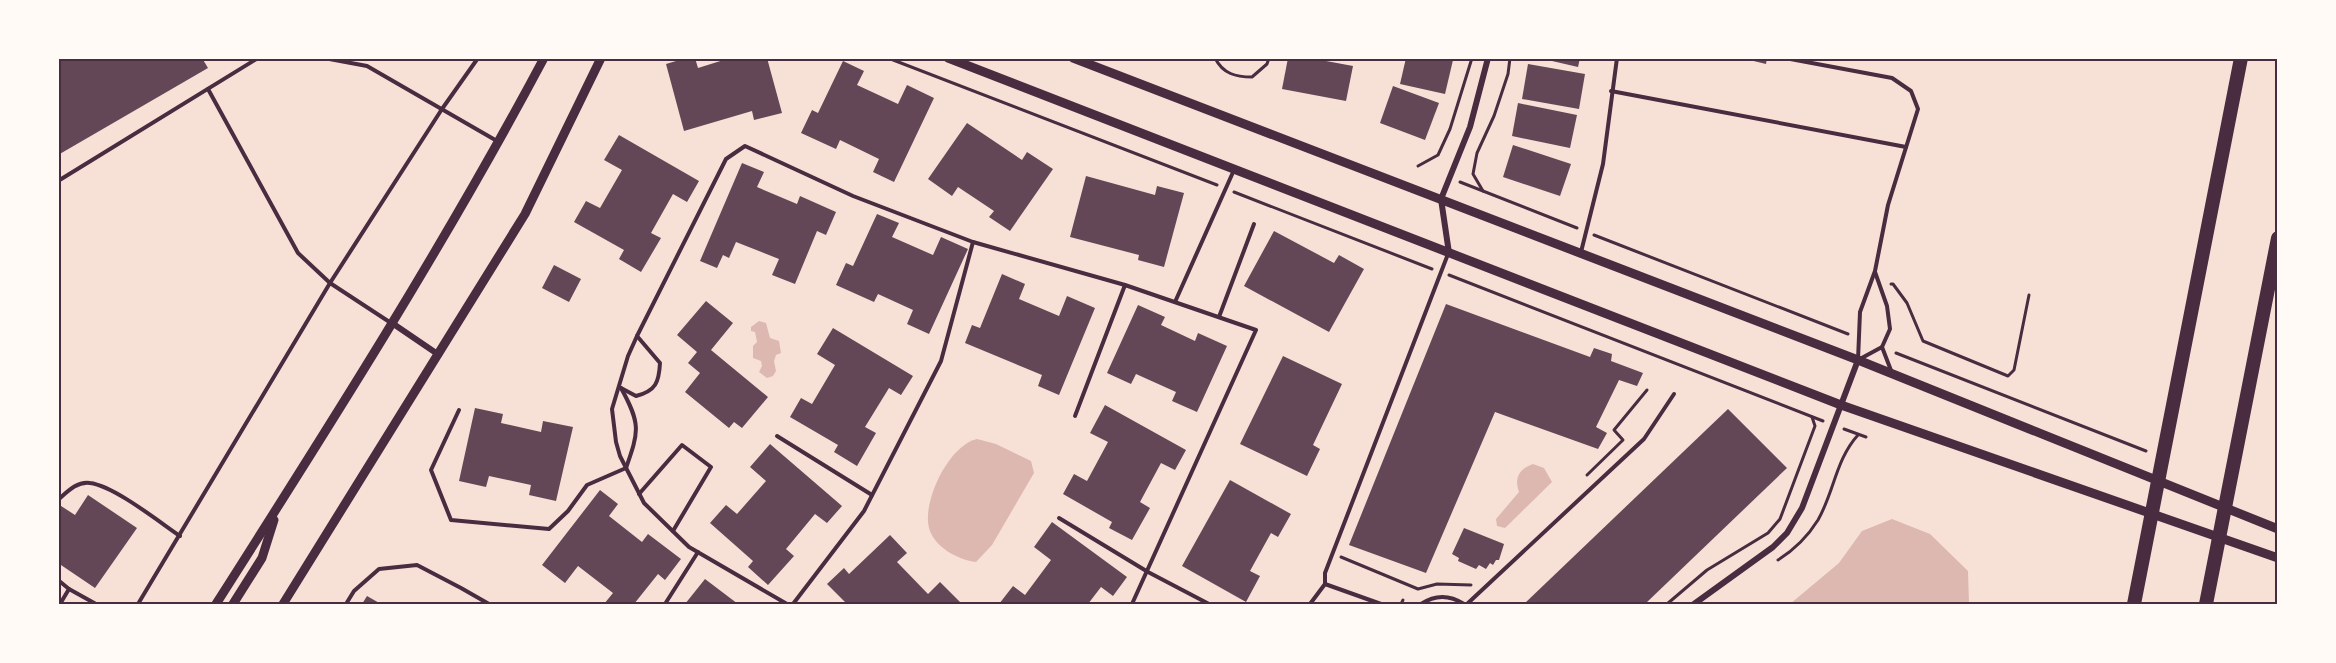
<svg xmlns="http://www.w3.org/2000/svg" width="2336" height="663" font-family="'Fira Sans',sans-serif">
<rect width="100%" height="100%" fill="#f7e1d7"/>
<g fill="#dcb8b0">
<polygon points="759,321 766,323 770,338 779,341 781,353 776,355 774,361 776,371 773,376 767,378 759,372 762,366 761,361 753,358 753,346 757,342 755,332 751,331 751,327"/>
<path d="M 977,439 L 996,444 L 1031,461 L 1034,473 L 992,545 L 976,562 C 958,560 934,547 929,528 C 922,501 949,445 977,439 Z"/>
<path d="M 1533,464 L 1544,468 L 1552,482 L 1505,528 L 1497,526 L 1496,519 L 1519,492 C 1514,478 1519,469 1533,464 Z"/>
<polygon points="1892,519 1930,534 1968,571 1969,604 1790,604 1839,563 1862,531"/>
</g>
<g fill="#644757">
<polygon points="58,58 202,58 208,68 58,155"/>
<polygon points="686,58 695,58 698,68 730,58 767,58 782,113 754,120 752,111 684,131 666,64"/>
<polygon points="1288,58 1310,58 1353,66 1346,101 1282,89"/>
<polygon points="1406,58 1453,60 1445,94 1400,84"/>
<polygon points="1539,58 1580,58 1578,67"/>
<polygon points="1741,58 1767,58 1766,64"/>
<polygon points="843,61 864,71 857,85 898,104 907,85 934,98 894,182 873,172 879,159 840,140 836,149 801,133 812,110 818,113"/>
<polygon points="1528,64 1585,74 1579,109 1522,99"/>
<polygon points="1393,86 1439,103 1425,140 1380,123"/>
<polygon points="1518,103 1577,115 1570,148 1512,136"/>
<polygon points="967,123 1022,160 1027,152 1053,169 1010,231 989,217 994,211 958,187 952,196 928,179"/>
<polygon points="619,135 699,181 687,202 673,194 651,233 661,238 641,272 619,259 624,250 574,222 586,201 600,208 622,170 604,160"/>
<polygon points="1513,145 1571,164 1560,196 1503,177"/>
<polygon points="742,163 764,172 757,187 797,204 800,196 836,212 826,235 817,231 795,284 772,275 779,259 736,242 729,258 723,255 717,268 700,261"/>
<polygon points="1086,176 1155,195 1157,186 1184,193 1164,267 1138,260 1139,255 1070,237"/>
<polygon points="877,214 899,223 892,237 933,255 941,237 968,249 929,334 907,324 913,310 878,294 874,302 836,285 846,263 853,266"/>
<polygon points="1274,231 1334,263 1339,255 1364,269 1329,332 1244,286"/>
<polygon points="554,265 581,279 569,302 542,288"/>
<polygon points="1002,274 1025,284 1019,299 1059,316 1067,296 1095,308 1059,395 1038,386 1042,375 965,343 972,325 980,328"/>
<polygon points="706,301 733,323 711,350 768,397 742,428 734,422 729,428 685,392 700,373 688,363 697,352 677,335"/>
<polygon points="1446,304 1590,357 1594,348 1612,354 1611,361 1643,373 1637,386 1619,380 1596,427 1607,433 1598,449 1495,412 1426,573 1349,545"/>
<polygon points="1138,305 1165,317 1161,325 1195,341 1198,333 1227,346 1197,412 1172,401 1176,392 1136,374 1131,384 1107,373"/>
<polygon points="833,328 913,376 901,395 889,388 865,427 876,433 857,466 834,452 838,445 790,417 801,398 812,404 835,365 817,354"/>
<polygon points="1283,356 1342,384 1313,445 1320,449 1307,476 1240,444"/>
<polygon points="1105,405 1186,450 1175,470 1161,463 1140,502 1150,508 1132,540 1109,528 1112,522 1063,494 1074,474 1087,481 1108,442 1090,433"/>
<polygon points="475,408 503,414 501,423 541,432 543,421 573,427 556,501 529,495 531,485 489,476 486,487 459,481"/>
<polygon points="1728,409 1787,468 1645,604 1524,604"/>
<polygon points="770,444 842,506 827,523 815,514 786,549 794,556 768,585 748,567 753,561 710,523 726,505 737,514 766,481 750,467"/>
<polygon points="1230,480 1291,514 1278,537 1271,533 1250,571 1260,576 1246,602 1182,566"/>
<polygon points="600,490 618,504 609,516 642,542 648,534 681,559 665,580 658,574 634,604 604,604 613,593 578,566 565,583 542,565"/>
<polygon points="88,495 137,528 95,588 58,563 58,504 75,515"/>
<polygon points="1052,522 1127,577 1113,596 1101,587 1088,604 999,604 1013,586 1025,595 1051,560 1034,547"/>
<polygon points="1464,528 1504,544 1499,560 1496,560 1493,565 1490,563 1486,569 1479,565 1476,569 1458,561 1459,558 1452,554"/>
<polygon points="890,535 907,553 897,562 928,594 940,582 961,603 847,604 827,584 844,568 849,574"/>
<polygon points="705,579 738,604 685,604"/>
<polygon points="367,596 381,604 362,604"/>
</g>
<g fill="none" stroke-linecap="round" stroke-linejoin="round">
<g stroke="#4a2c40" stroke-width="3">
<polyline points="888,58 1217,185"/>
<path d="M 1215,58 C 1223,74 1236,77 1252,77 L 1267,64 L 1269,58"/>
<polyline points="1418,166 1438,155 1450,129 1472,58"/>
<polyline points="1460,182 1577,228"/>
<polyline points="1483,191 1473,174 1477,153 1494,116 1508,74 1510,58"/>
<polyline points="1234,192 1432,269"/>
<polyline points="1594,235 1848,334"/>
<polyline points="1449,275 1823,421"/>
<polyline points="1891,284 1893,284 1907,303 1923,341 2008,376 2014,370 2029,295"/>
<polyline points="1896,353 2146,451"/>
<polyline points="1844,429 1866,437"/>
<polyline points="1587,475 1623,440 1614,430 1647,390"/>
<polyline points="1341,557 1418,589 1437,584 1471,585"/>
<path d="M 1778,560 C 1794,550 1808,536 1818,520 C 1834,492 1836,459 1858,435"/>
<polyline points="1401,604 1403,600"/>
<polyline points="1667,604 1707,570 1768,533 1780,519 1815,426 1812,417"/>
</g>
<g stroke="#4a2c40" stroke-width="4">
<polyline points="324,58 367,66 497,141"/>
<polyline points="1785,58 1892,78 1911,91 1918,109 1888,205 1875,271 1860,312 1858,360 1882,347"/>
<polyline points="208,89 298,253 330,283 391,323"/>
<polyline points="1611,91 1906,147"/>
<polyline points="58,181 258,58"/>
<polyline points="1581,252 1603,164 1617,58"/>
<polyline points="1875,272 1887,306 1890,329 1882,347 1892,373"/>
<polyline points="1175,302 1234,170"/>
<polyline points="1219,317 1254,224"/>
<path d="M 621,388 L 636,396 C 656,391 659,382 660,363 L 637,336"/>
<path d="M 459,410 L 431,470 L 451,520 L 549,529 L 568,511 L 587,485 L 626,468 C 639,431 641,424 621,388"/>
<polyline points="1075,416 1125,285"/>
<polyline points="777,436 872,495"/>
<polyline points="639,494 682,445 711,467 673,531"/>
<path d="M 58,500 C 67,492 77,481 90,483 C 114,486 158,521 180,536"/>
<polyline points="1059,518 1148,572 1209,604"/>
<polyline points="58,580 69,589"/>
<polyline points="1325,584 1381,604"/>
<polyline points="60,604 69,589 96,604"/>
<polyline points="138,604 330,283 442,109 478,58"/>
<polyline points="346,604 354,591 379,569 417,565 461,588 489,604"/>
<polyline points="665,604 698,552"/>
<polyline points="787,604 689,547 644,503 620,456 616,442 612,409 628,356 637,336 726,159 745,146 853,196 973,242 1125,285 1256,330 1132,604"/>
<polyline points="793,604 864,511 941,361 973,242"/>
<polyline points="1310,604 1325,584 1325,573 1448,254"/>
<path d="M 1421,604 C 1436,594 1450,595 1464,604"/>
<polyline points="1467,604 1644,439 1674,394"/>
</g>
<g stroke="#4a2c40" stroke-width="6">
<polyline points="1449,253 1441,199 1470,127 1488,58"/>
<polyline points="392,323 439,355"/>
<polyline points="1694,604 1773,547 1787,533 1802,508 1858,360"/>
</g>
<g stroke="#4a2c40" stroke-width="9">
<polyline points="948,58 1841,405 2278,558"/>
<polyline points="1073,58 1858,360 2278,529"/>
<path d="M 216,604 C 330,425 444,246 544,58"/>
<polyline points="233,604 262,558 274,520"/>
<polyline points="283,604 525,214 601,58"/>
</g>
<g stroke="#4a2c40" stroke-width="14">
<polyline points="2134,604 2241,58"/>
<polyline points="2206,604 2278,238"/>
</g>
</g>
<rect width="2336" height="663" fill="none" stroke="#fffaf5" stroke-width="120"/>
<rect x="60" y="60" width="2216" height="543" fill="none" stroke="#4a2c40" stroke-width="2"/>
</svg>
